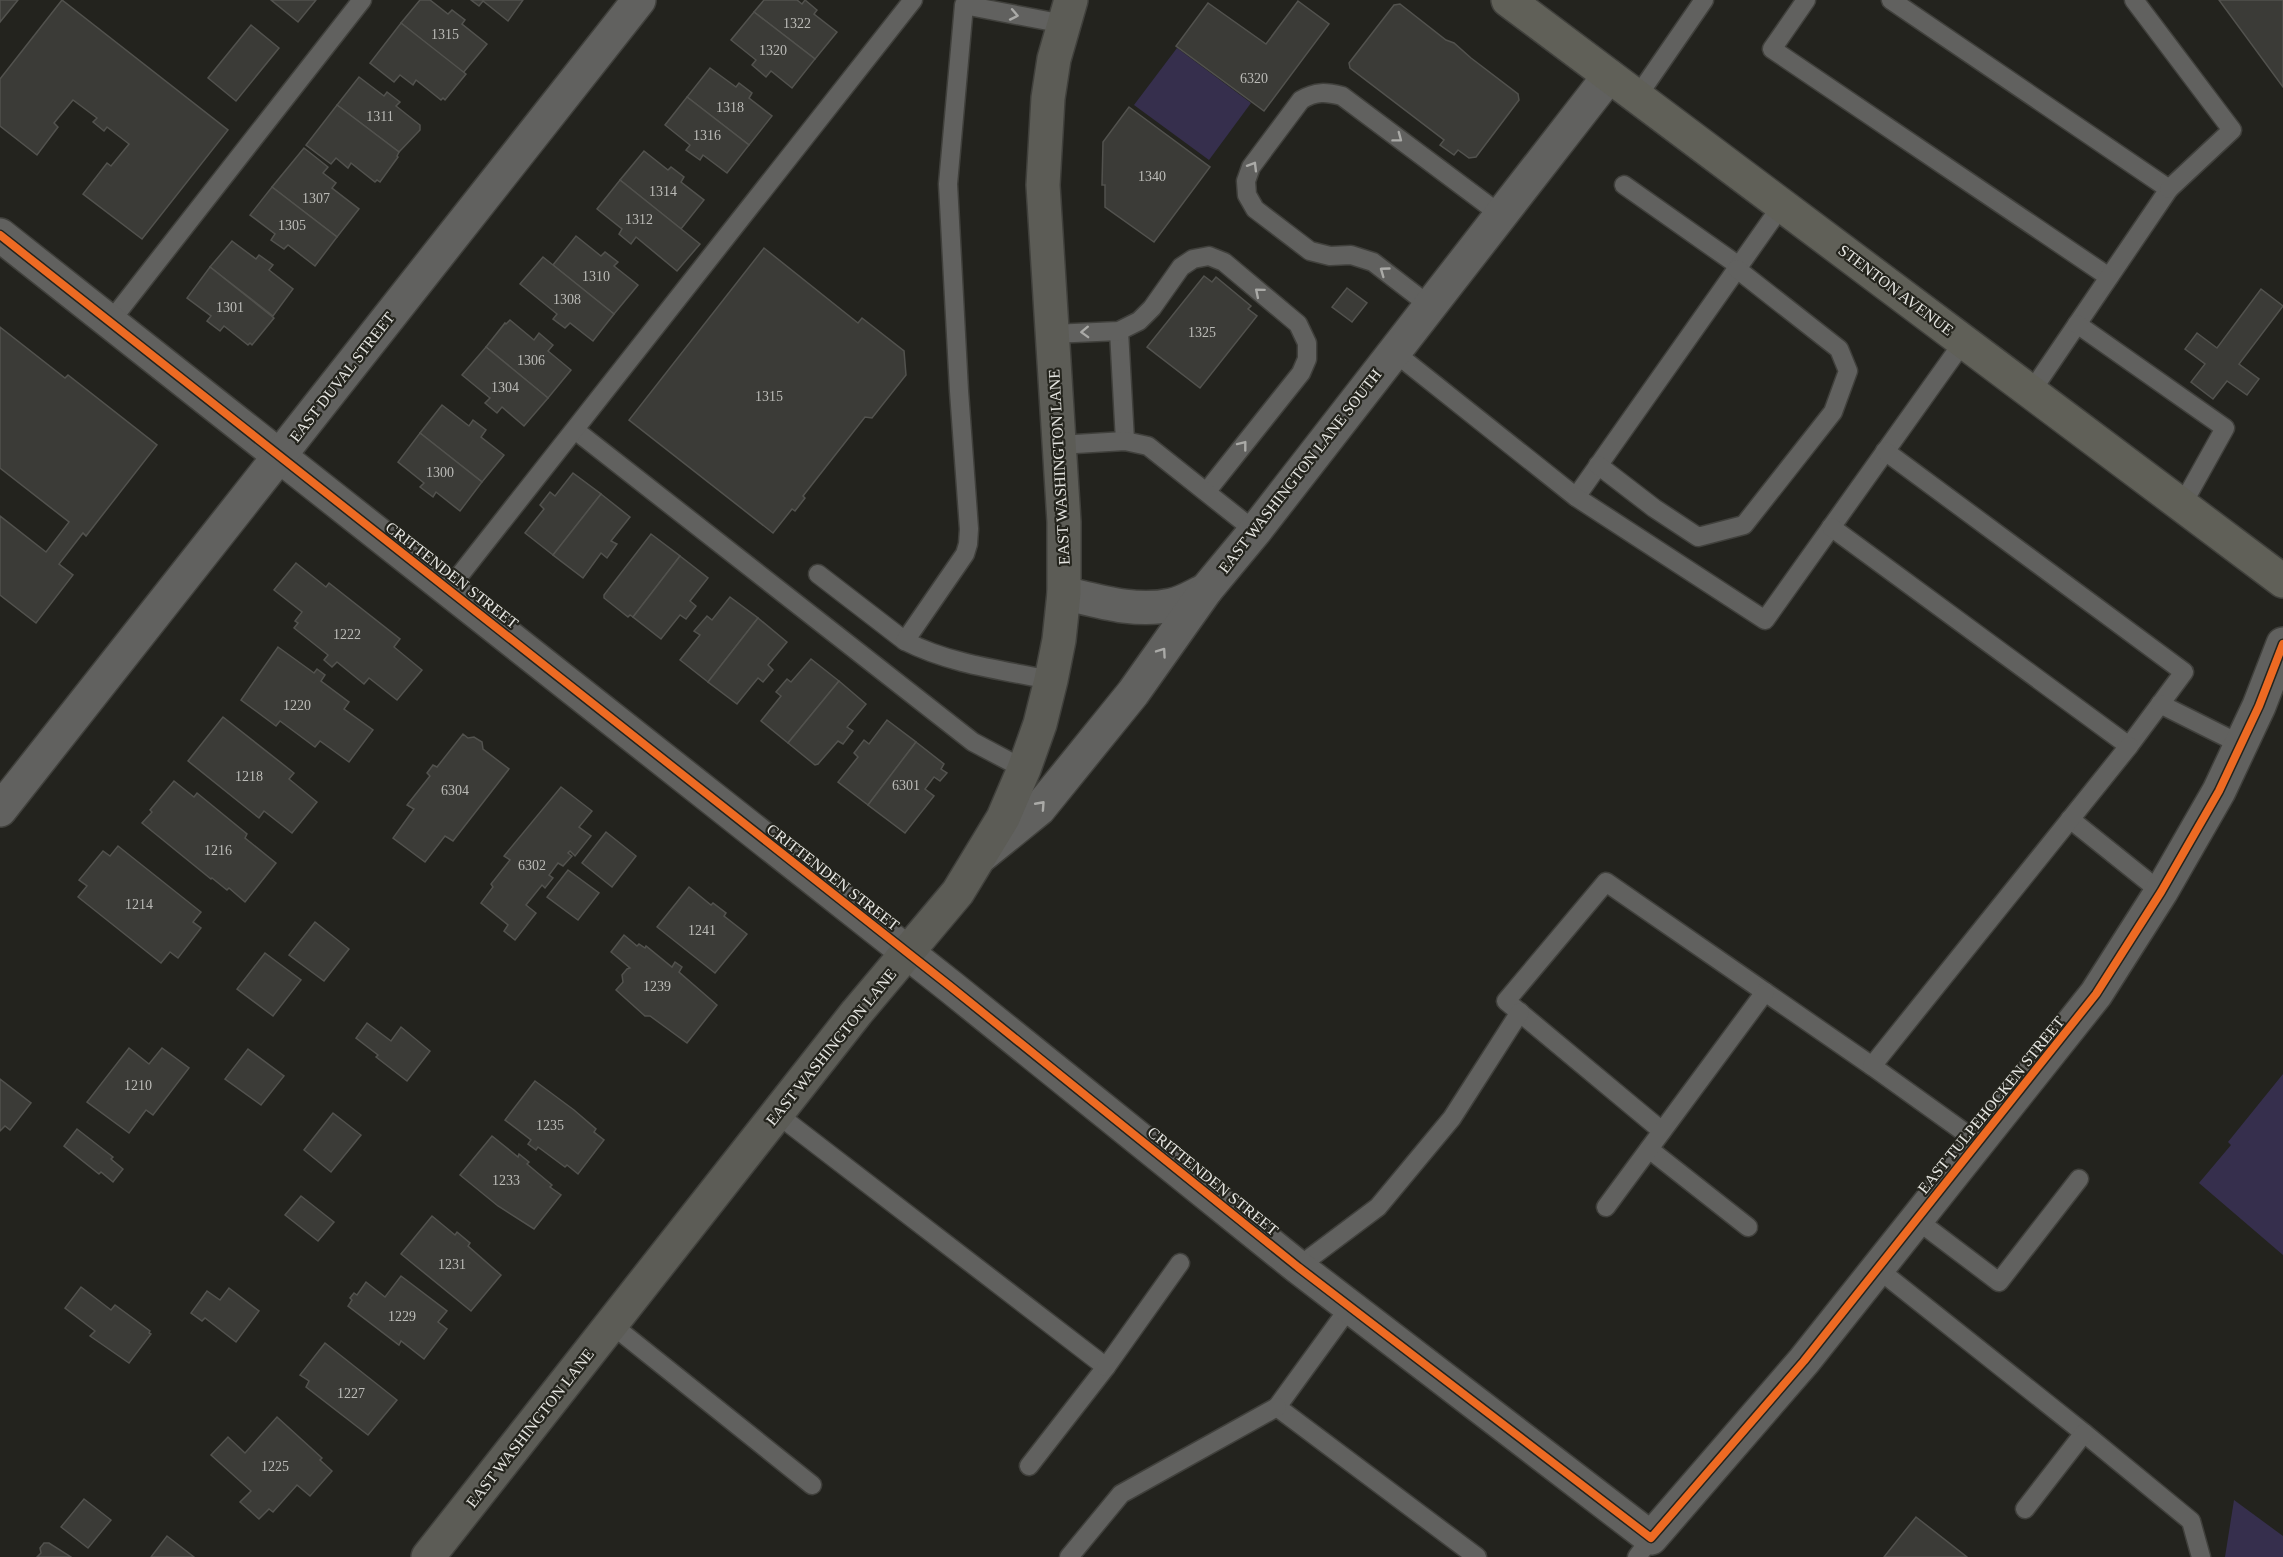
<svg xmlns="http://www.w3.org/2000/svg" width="2283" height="1557" font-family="Georgia,serif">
<rect width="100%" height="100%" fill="#23231e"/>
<g fill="#362f4d">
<polygon points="1177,48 1251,103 1209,160 1134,105"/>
<polygon points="2283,1074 2283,1255 2199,1183 2231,1145 2228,1142"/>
<polygon points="2234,1500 2283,1536 2283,1557 2225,1557"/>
</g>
<g fill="#3b3b37" stroke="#52524e" stroke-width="1.5">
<polygon points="0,0 18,0 0,22"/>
<polygon points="62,0 228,130 142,239 83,194 107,163 111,166 129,144 107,127 104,131 93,122 97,118 73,100 54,123 58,127 37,155 0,126 0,79"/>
<polygon points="271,0 316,0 298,22"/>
<polygon points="420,0 430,0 448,14 452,10 465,20 462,24 487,44 463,73 401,23"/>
<polygon points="471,0 523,0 508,21 483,1 479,6"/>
<polygon points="764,0 797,0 802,4 805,0 817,10 814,14 837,32 815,59 754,12"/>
<polygon points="2219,0 2283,0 2283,87"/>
<polygon points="1298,1 1329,24 1264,111 1176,46 1208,3 1266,44"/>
<polygon points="1400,4 1446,40 1454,43 1471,58 1518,94 1519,100 1476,157 1469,158 1458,150 1454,155 1440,145 1444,140 1350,68 1349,63 1394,5"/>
<polygon points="754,12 815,59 792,88 771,71 766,77 752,65 756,60 731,40"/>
<polygon points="401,23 466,74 445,100 443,98 441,100 416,80 413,85 400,75 394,82 370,63"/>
<polygon points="251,25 279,48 236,101 208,78"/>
<polygon points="710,68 736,87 739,83 752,93 749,98 772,116 749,145 687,97"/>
<polygon points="359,77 384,96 387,92 400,102 396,106 420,125 420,130 399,152 337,105"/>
<polygon points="687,97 749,145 727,173 703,155 700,160 686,150 690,145 665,125"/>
<polygon points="337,105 399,152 397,156 398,157 380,182 377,180 375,182 351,163 348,168 336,158 331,164 306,145"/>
<polygon points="1129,107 1210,167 1154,242 1105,207 1105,185 1102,185 1103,142"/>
<polygon points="304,148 328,167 323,173 336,183 332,188 359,209 337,237 272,187"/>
<polygon points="644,151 668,170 671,167 684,177 681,182 704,200 681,229 620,180"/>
<polygon points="620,180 700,244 677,271 636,237 631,244 619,234 622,229 597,209"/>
<polygon points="272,187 337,237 315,266 288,245 284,249 271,240 275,234 250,215"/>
<polygon points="576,236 601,256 605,252 618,262 614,266 638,285 614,314 553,265"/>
<polygon points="232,241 256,259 259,255 273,265 269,270 293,289 273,316 210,267"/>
<polygon points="764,248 858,323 862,318 904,351 906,375 872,418 865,417 803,496 805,498 795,511 792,509 773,533 629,420"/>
<polygon points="543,257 614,314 593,341 570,323 565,328 553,319 557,314 520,284"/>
<polygon points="210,267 274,318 252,345 250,343 248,345 224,326 220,331 207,321 211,316 187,298"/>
<polygon points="1204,276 1212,282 1216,277 1251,306 1248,309 1257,316 1200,388 1147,347"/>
<polygon points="1347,288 1367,303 1352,322 1332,307"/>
<polygon points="2261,289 2283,306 2239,364 2259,379 2247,395 2227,381 2213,399 2191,382 2205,364 2185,349 2197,333 2217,348"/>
<polygon points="510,320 534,340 539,333 553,345 548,351 571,370 548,398 486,347 505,323 506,324"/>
<polygon points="0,327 65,378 68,375 157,445 86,536 83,533 59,564 73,575 36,623 0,595 0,516 46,552 69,522 0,468"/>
<polygon points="486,347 548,398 524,426 502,407 497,413 485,403 490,398 462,375"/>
<polygon points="442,405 469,426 473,420 486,430 481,437 504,455 482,482 420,433"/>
<polygon points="420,433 482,482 460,511 436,492 433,497 420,487 424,483 398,462"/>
<polygon points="573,473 601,494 553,555 525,533 544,509 540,505 550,492 555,496"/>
<polygon points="601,494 630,517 611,541 617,544 607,558 601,553 583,578 553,555"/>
<polygon points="651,534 680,556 633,617 630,615 628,617 604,598 604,595"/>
<polygon points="680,556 708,578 690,601 696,606 686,619 680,615 661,639 633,617"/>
<polygon points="296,563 326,587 329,583 400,639 394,647 422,670 397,700 369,678 364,684 337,662 332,667 324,660 328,655 294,628 298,623 295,621 302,612 274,590"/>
<polygon points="730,597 758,618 708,682 680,660 700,635 694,631 707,616 712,620"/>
<polygon points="758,618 787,642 768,665 773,670 763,682 758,678 737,704 708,682"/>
<polygon points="278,647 314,673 317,669 325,675 321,681 349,702 344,709 373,730 349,762 320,741 315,747 280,721 276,726 241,700"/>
<polygon points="811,659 839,681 788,743 761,721 781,696 776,692 787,679 791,682"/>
<polygon points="839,681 866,704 847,727 853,731 843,744 838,741 818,764 815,765 788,743"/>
<polygon points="223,717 294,773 289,779 317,802 292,833 264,811 259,818 188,761"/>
<polygon points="887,720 916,742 868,805 838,782 858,757 854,753 864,740 869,744"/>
<polygon points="463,734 468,738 474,737 482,742 483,749 509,769 453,841 445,836 425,862 393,838 414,809 407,805 430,776 427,773 433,765 437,767"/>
<polygon points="916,742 944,764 941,769 947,773 940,781 934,777 925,789 934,796 905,833 868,805"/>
<polygon points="174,781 194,797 197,793 247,834 245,838 276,863 245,902 229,888 227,890 212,878 211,879 142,823 152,812 150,810"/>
<polygon points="561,787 592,811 579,827 591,836 575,856 570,851 568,853 572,856 563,866 558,863 549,875 553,878 545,888 542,885 526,905 536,913 515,940 504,931 508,925 481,903 493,887 491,884 510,860 504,856"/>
<polygon points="606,832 636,856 612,887 582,863"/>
<polygon points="118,846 201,912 193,922 201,928 178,958 170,952 161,963 78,897 87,886 79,880 103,851 110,856"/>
<polygon points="568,870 599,893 578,920 547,897"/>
<polygon points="689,887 711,905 713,903 726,913 724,916 747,934 715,973 657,927"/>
<polygon points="315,922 349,949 324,981 289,955"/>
<polygon points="624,935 637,946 639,944 645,948 646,946 672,967 675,962 682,967 679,972 717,1005 687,1043 650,1016 645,1016 616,990 623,982 622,975 627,969 630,968 611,952"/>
<polygon points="265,953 301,980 273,1016 237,989"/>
<polygon points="367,1023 391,1041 401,1027 430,1051 407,1081 376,1057 378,1055 356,1038"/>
<polygon points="129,1048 149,1064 162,1048 189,1068 153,1115 146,1110 129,1133 87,1102"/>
<polygon points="248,1049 284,1076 261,1105 225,1079"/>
<polygon points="0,1079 31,1103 10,1130 5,1126 0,1131"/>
<polygon points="535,1081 574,1110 596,1129 594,1132 604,1140 578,1174 567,1165 565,1167 538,1147 536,1150 528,1144 531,1140 505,1120"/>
<polygon points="333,1113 361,1135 331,1172 304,1150"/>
<polygon points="77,1129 113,1157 111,1159 123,1169 113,1182 101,1172 99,1174 64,1146"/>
<polygon points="492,1136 518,1157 519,1154 529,1162 527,1164 552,1185 550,1187 561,1195 534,1229 498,1206 460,1175"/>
<polygon points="301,1196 334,1222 318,1241 285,1215"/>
<polygon points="432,1216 455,1235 457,1232 470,1243 468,1246 501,1275 471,1311 401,1254"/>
<polygon points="401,1276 447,1311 438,1322 447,1329 424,1359 401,1341 399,1345 348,1306 352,1300 350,1298 354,1293 357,1295 366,1282 385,1297"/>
<polygon points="81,1287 111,1310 115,1305 150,1331 149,1333 151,1334 129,1363 90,1336 95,1331 65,1308"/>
<polygon points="229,1288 259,1311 236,1342 205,1318 202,1321 191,1313 207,1291 220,1300"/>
<polygon points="325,1343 397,1400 368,1435 306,1387 309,1381 300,1375"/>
<polygon points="277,1417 322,1458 320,1460 332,1471 310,1496 297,1485 273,1512 269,1509 259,1519 240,1502 251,1491 211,1455 228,1437 245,1453"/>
<polygon points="84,1499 111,1520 88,1548 61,1527"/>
<polygon points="1916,1517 1967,1557 1884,1557"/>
<polygon points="167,1536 194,1557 151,1557"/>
<polygon points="44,1543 49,1543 71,1557 37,1557 41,1553 40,1548"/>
</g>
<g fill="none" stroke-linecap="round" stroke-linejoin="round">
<g stroke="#40403c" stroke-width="21">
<g id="service">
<polyline points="1806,0 1772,49 2109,277"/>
<polyline points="1891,0 2169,189 2031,392"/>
<polyline points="2134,0 2232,130 2169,189"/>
<polyline points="1637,97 1704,0"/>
<polyline points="1624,185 1739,266"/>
<path d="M 1430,306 L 1373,262 L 1351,255 L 1330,256 L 1310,251 L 1255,209 L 1247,195 L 1246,181 L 1251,167 L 1301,100 C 1316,91 1326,92 1342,96 L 1501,215"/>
<polyline points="110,322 362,0"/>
<polyline points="2077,324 2225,428 2181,507"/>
<polyline points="1119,331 1125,441"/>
<polyline points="1052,334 1119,331 1139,321 1152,308 1181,267 1193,259 1209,256 1224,262 1298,324 1307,343 1307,359 1301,373 1207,491"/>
<polyline points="1394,352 1576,497 1782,205"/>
<polyline points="575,430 973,742 1024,769"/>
<polyline points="1059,445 1125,441 1148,446 1255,531"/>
<polyline points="1598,465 1654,508 1698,537 1744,525 1833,412 1848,371 1839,349 1737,269"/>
<polyline points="1576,497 1765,620 1964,341"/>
<polyline points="1831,527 2129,746 2184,672 1885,451"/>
<polyline points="818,574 905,641"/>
<polyline points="448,590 913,0"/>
<path d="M 1051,680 C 1001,670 950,664 905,641 L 965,554 L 968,544 L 969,529 L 959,391 L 948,184 L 964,5 L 1064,24"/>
<polyline points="2160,704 2242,745"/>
<polyline points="2070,819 2161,892"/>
<polyline points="777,1114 1106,1367 1029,1466"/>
<polyline points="1662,1131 1506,1001 1606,882 1872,1066"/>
<polyline points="1978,1142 1872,1066 2129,746"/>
<polyline points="1649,1149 1748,1227"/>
<polyline points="1606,1207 1765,992"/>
<polyline points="1917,1220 1999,1282 2079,1179"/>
<polyline points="1298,1267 1378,1207 1452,1118 1520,1012"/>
<polyline points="1878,1269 2084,1433 2191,1521 2201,1557"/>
<polyline points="1349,1308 1277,1407 1477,1557"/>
<polyline points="611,1324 812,1485"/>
<polyline points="1106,1367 1180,1263"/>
<polyline points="2025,1509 2084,1433"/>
<polyline points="1069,1557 1121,1494 1277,1407"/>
<polyline points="1637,1557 1651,1538"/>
</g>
</g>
<g stroke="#40403c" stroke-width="36">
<g id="minor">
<polyline points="0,235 951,987 1298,1267 1651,1538 1804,1361 2096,994 2161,892 2219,791 2259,706 2283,644"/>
<path d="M 1064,593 C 1098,601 1136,613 1171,605 C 1183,603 1195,595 1206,590"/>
<polyline points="0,810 639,0"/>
<polyline points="981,856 1039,809 1133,693 1206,590 1255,531 1609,76"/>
</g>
</g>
<g stroke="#40403c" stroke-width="36">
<polyline id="secondary" points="428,1557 857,1012 958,892 1003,818 1024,769 1040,724 1051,680 1059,640 1064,593 1064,522 1043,185 1048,98 1054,59 1071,0"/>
</g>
<g stroke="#40403c" stroke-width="36">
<polyline id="primary" points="1508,0 2283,581"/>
</g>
<use href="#service" stroke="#61615f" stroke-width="18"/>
<use href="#minor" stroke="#61615f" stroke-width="33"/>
<use href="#secondary" stroke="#5c5c56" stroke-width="33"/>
<use href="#primary" stroke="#606058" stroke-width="33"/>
<g stroke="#24241d" stroke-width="11">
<polyline id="cycleway" points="0,235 951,987 1298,1267 1651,1538 1804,1361 2096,994 2161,892 2219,791 2259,706 2283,644"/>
</g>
<use href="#cycleway" stroke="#ed6a23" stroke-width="8"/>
</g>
<defs><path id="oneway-chevron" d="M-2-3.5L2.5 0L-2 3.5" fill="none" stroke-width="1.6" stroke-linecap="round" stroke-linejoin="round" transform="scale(1.5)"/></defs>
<g stroke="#aaaaa7">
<use href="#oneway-chevron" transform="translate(1014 15) rotate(11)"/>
<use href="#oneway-chevron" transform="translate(1398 138) rotate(37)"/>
<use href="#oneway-chevron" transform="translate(1253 166) rotate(-59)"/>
<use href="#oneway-chevron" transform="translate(1384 271) rotate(-144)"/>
<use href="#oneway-chevron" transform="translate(1259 292) rotate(-140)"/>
<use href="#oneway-chevron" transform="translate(1085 332) rotate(178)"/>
<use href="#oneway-chevron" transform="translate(1243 445) rotate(-52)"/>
<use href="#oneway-chevron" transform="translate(1162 652) rotate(-55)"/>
<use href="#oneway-chevron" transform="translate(1041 805) rotate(-48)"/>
</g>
<g text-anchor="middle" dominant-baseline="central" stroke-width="4.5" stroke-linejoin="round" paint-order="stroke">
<g font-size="14" fill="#bbbbb7">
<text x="797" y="23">1322</text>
<text x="445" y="34">1315</text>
<text x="773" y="50">1320</text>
<text x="1254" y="78">6320</text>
<text x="730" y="107">1318</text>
<text x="380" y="116">1311</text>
<text x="707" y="135">1316</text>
<text x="1152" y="176">1340</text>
<text x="663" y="191">1314</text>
<text x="316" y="198">1307</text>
<text x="639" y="219">1312</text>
<text x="292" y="225">1305</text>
<text x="596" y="276">1310</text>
<text x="567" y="299">1308</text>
<text x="230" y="307">1301</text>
<text x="1202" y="332">1325</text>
<text x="531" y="360">1306</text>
<text x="505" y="387">1304</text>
<text x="769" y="396">1315</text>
<text x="440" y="472">1300</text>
<text x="347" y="634">1222</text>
<text x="297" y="705">1220</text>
<text x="249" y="776">1218</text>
<text x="906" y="785">6301</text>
<text x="455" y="790">6304</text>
<text x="218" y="850">1216</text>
<text x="532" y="865">6302</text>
<text x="139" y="904">1214</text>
<text x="702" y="930">1241</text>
<text x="657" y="986">1239</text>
<text x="138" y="1085">1210</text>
<text x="550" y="1125">1235</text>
<text x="506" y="1180">1233</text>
<text x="452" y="1264">1231</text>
<text x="402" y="1316">1229</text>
<text x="351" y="1393">1227</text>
<text x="275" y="1466">1225</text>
</g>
<g font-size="16" fill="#e6e6e2" stroke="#24241d">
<text transform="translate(1896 290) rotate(37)">STENTON AVENUE</text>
<text transform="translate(342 377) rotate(-52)">EAST DUVAL STREET</text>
<text transform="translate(1059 467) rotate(-93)">EAST WASHINGTON LANE</text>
<text transform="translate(1300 471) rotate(-52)">EAST WASHINGTON LANE SOUTH</text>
<text transform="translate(452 575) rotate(38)">CRITTENDEN STREET</text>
<text transform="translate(833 877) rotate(38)">CRITTENDEN STREET</text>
<text transform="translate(831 1047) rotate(-51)">EAST WASHINGTON LANE</text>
<text transform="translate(1991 1105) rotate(-51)">EAST TULPEHOCKEN STREET</text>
<text transform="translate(1213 1181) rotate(39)">CRITTENDEN STREET</text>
<text transform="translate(530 1428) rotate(-52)">EAST WASHINGTON LANE</text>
</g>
</g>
</svg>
